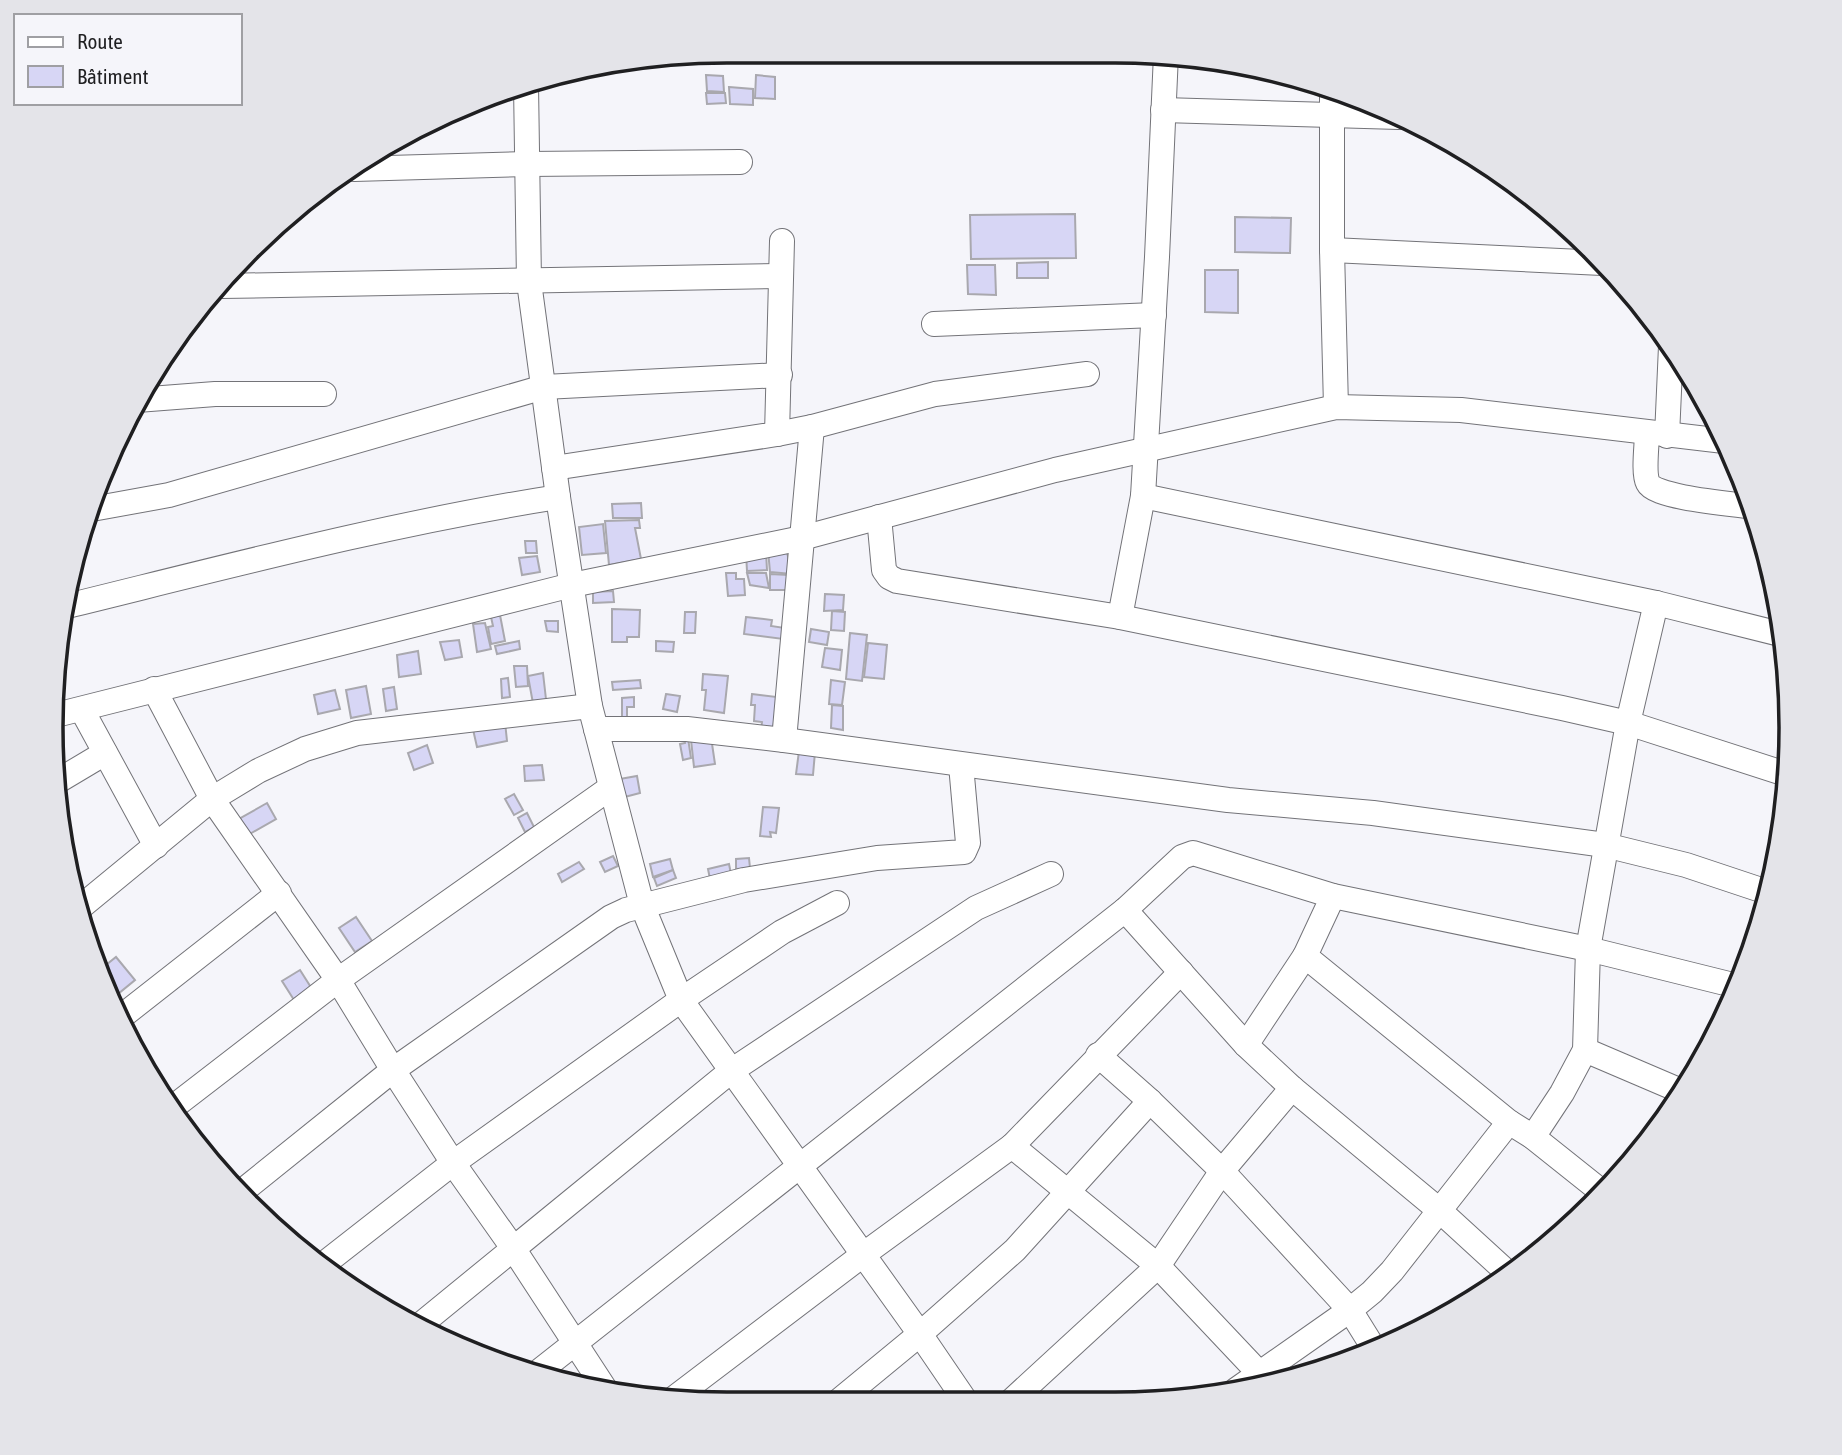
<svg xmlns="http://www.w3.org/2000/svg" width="1842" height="1455" font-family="'Asap Condensed',sans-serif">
<rect width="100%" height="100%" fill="#f5f5fa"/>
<g fill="#d7d6f5" stroke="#a9a8ae" stroke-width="2">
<polygon points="706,75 723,76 724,92 707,91"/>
<polygon points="756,75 775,77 775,99 755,98"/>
<polygon points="729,87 753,89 753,105 730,104"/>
<polygon points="706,93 725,93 726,103 707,104"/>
<polygon points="1075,214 1076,258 971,259 970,215"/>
<polygon points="1235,217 1291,218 1290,253 1235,252"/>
<polygon points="1048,262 1048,278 1017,278 1017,263"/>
<polygon points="967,265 995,265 996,295 968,294"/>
<polygon points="1205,270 1238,270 1238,313 1205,312"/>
<polygon points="641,503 642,518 613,518 612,504"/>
<polygon points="639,520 640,528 635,528 641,559 609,565 605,521"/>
<polygon points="603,524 606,553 582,555 579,527"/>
<polygon points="525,541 536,541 537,553 526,553"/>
<polygon points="786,548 792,574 770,572 768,550"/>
<polygon points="766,552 767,570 747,571 746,553"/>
<polygon points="537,556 540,572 522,575 519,558"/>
<polygon points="726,573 736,573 736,579 744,579 745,595 728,596"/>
<polygon points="747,573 766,573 769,588 750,585"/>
<polygon points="770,574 789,575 788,590 770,590"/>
<polygon points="613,591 614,602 593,603 593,592"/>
<polygon points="825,594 844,595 843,610 824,611"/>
<polygon points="612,609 640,610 639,637 627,637 627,642 612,642"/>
<polygon points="832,611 845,612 844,631 831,630"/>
<polygon points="685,612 696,612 695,633 684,633"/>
<polygon points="500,615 505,641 491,644 488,627 493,626 491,617"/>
<polygon points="746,617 772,620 771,626 785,628 783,639 744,634"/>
<polygon points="545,621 558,621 558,632 547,631"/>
<polygon points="485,623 491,649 477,652 473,624"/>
<polygon points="811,629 829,632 827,645 809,642"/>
<polygon points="850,633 867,635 862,681 846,679"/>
<polygon points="459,640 462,657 445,660 440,642"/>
<polygon points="519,641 520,649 497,654 495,646"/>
<polygon points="656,641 674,642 673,652 656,651"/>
<polygon points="868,643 887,645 884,679 864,677"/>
<polygon points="825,648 842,650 840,670 822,667"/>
<polygon points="418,651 421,674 399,677 397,655"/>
<polygon points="514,666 527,666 528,686 516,687"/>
<polygon points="543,673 547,708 534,709 528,676"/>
<polygon points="703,674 728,676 724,713 704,710 706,690 702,690"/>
<polygon points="508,678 510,697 502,698 501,679"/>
<polygon points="640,680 641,688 613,690 612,682"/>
<polygon points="831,680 845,682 842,705 829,704"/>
<polygon points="366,686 371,714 351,718 346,690"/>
<polygon points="394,687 397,709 386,711 383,689"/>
<polygon points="335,690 340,709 318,714 314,695"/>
<polygon points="666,694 680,696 677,712 663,709"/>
<polygon points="752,694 777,697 773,731 761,730 762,722 754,721 755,705 751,705"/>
<polygon points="634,697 634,707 627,707 627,720 622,720 622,698"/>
<polygon points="832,705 843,706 843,730 831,728"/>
<polygon points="505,722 507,741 477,747 472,725"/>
<polygon points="711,737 715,764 694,767 691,740"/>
<polygon points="684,738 688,738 691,758 683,760 680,744 685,743"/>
<polygon points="427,745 433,763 414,770 408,753"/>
<polygon points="799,751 815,752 813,775 796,774"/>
<polygon points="542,765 544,780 525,781 524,766"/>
<polygon points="637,776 640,793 617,799 614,780"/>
<polygon points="514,794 523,810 514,815 505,799"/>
<polygon points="267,803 276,819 248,835 239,819"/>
<polygon points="763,807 779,808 776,833 770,832 771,837 760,836"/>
<polygon points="527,813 534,827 525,832 518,818"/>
<polygon points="613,856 618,866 605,872 600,862"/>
<polygon points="749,858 750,868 736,869 736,859"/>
<polygon points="670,859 673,870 653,877 650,864"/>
<polygon points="579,862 584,869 562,882 558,874"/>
<polygon points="729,864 732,879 711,884 708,869"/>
<polygon points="673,870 676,878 657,886 654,878"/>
<polygon points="356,917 372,941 355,952 339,928"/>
<polygon points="116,957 135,980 113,998 101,969"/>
<polygon points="300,970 312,989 294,1000 282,981"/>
</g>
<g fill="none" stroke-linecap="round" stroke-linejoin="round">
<g stroke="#737378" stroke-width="26">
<g id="minor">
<polyline points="526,85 529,282 558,497 590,706 642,905 681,1000 920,1334 967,1403"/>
<polyline points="1332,87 1332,250 1336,407"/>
<polyline points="1163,110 1399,117"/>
<polyline points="354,169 528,164 740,162"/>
<polyline points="1332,250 1602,263"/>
<polyline points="221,286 781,276"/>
<polyline points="934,324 1154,315"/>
<polyline points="137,400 215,394 324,394"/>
<path d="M 1647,433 C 1647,445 1643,473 1648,483 C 1655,498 1735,504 1754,507"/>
<polyline points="777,434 782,241"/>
<polyline points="1667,436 1671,346"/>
<polyline points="554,468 777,434 812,427 935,394 1087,374"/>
<polyline points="1143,496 1656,603 1784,635"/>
<polyline points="92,509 169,495 544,387 780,375"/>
<polyline points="879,517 884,570 889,577 897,581 1120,617 1562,708 1628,723 1789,775"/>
<path d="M 67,606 C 230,566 392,523 558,497"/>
<polyline points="1120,617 1143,496 1157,257 1166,54"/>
<polyline points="154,689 212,799 338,980 393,1070 453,1163 513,1248 607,1392"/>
<polyline points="82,710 156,846"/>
<polyline points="52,716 572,585 802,538 1055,470 1336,407 1461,410 1724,441"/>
<polyline points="596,729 687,729 784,740 1228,800 1373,813 1605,845 1686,865 1770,893"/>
<polyline points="784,740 812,427"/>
<polyline points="58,781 105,753"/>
<polyline points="1333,896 1305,956 1509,1122 1533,1137 1602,1192"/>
<polyline points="77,910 212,799 258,771 305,749 357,733 590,706"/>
<polyline points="1125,910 1246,1045 1292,1088 1439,1210 1509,1274"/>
<polyline points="121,1017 279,893"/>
<polyline points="1246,1045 1305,956"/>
<polyline points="1585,1050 1681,1091"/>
<polyline points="1098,1055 1150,1101 1222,1171 1350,1310 1373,1347"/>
<polyline points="172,1108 338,980 610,788"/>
<polyline points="1533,1137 1562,1093 1585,1050 1588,949 1628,723 1656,603"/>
<polyline points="1012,1146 1158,1266 1259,1373 1268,1385"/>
<polyline points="240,1193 393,1070 611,917 626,910 744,880 877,858 964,852 968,843 961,765"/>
<polyline points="320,1267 453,1163 681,1000 782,932 837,903"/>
<polyline points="420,1325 731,1071 976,908 1051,874"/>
<polyline points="537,1373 1125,910 1182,857 1193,853 1333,896 1588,949 1737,986"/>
<polyline points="1236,1390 1350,1310 1372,1292 1392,1271 1509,1122"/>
<polyline points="673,1399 864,1254 1012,1146 1181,972"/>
<polyline points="1009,1403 1158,1266 1222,1171 1292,1088"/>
<polyline points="835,1404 920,1334 1015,1250 1150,1101"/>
</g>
</g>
<use href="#minor" stroke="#fff" stroke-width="24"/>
</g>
<path d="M0 0H1842V1455H0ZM727 63H1115A664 664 0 0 1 1779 727V728A664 664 0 0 1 1115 1392H727A664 664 0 0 1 63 728V727A664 664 0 0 1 727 63Z" fill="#e4e4e9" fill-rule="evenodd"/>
<path fill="none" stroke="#1f1f21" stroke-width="3.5" d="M727 63H1115A664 664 0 0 1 1779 727V728A664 664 0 0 1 1115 1392H727A664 664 0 0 1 63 728V727A664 664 0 0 1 727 63Z"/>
<rect x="14" y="14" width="228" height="91" fill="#f5f5fa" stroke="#9f9fa3" stroke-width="2"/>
<rect x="28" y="37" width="35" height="10" fill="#ffffff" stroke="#9f9fa3" stroke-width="2"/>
<text x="77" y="49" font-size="21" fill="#1f1f21">Route</text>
<rect x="28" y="66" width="35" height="21" fill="#d7d6f5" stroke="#9f9fa3" stroke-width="2"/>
<text x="77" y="84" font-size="21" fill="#1f1f21">Bâtiment</text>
</svg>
